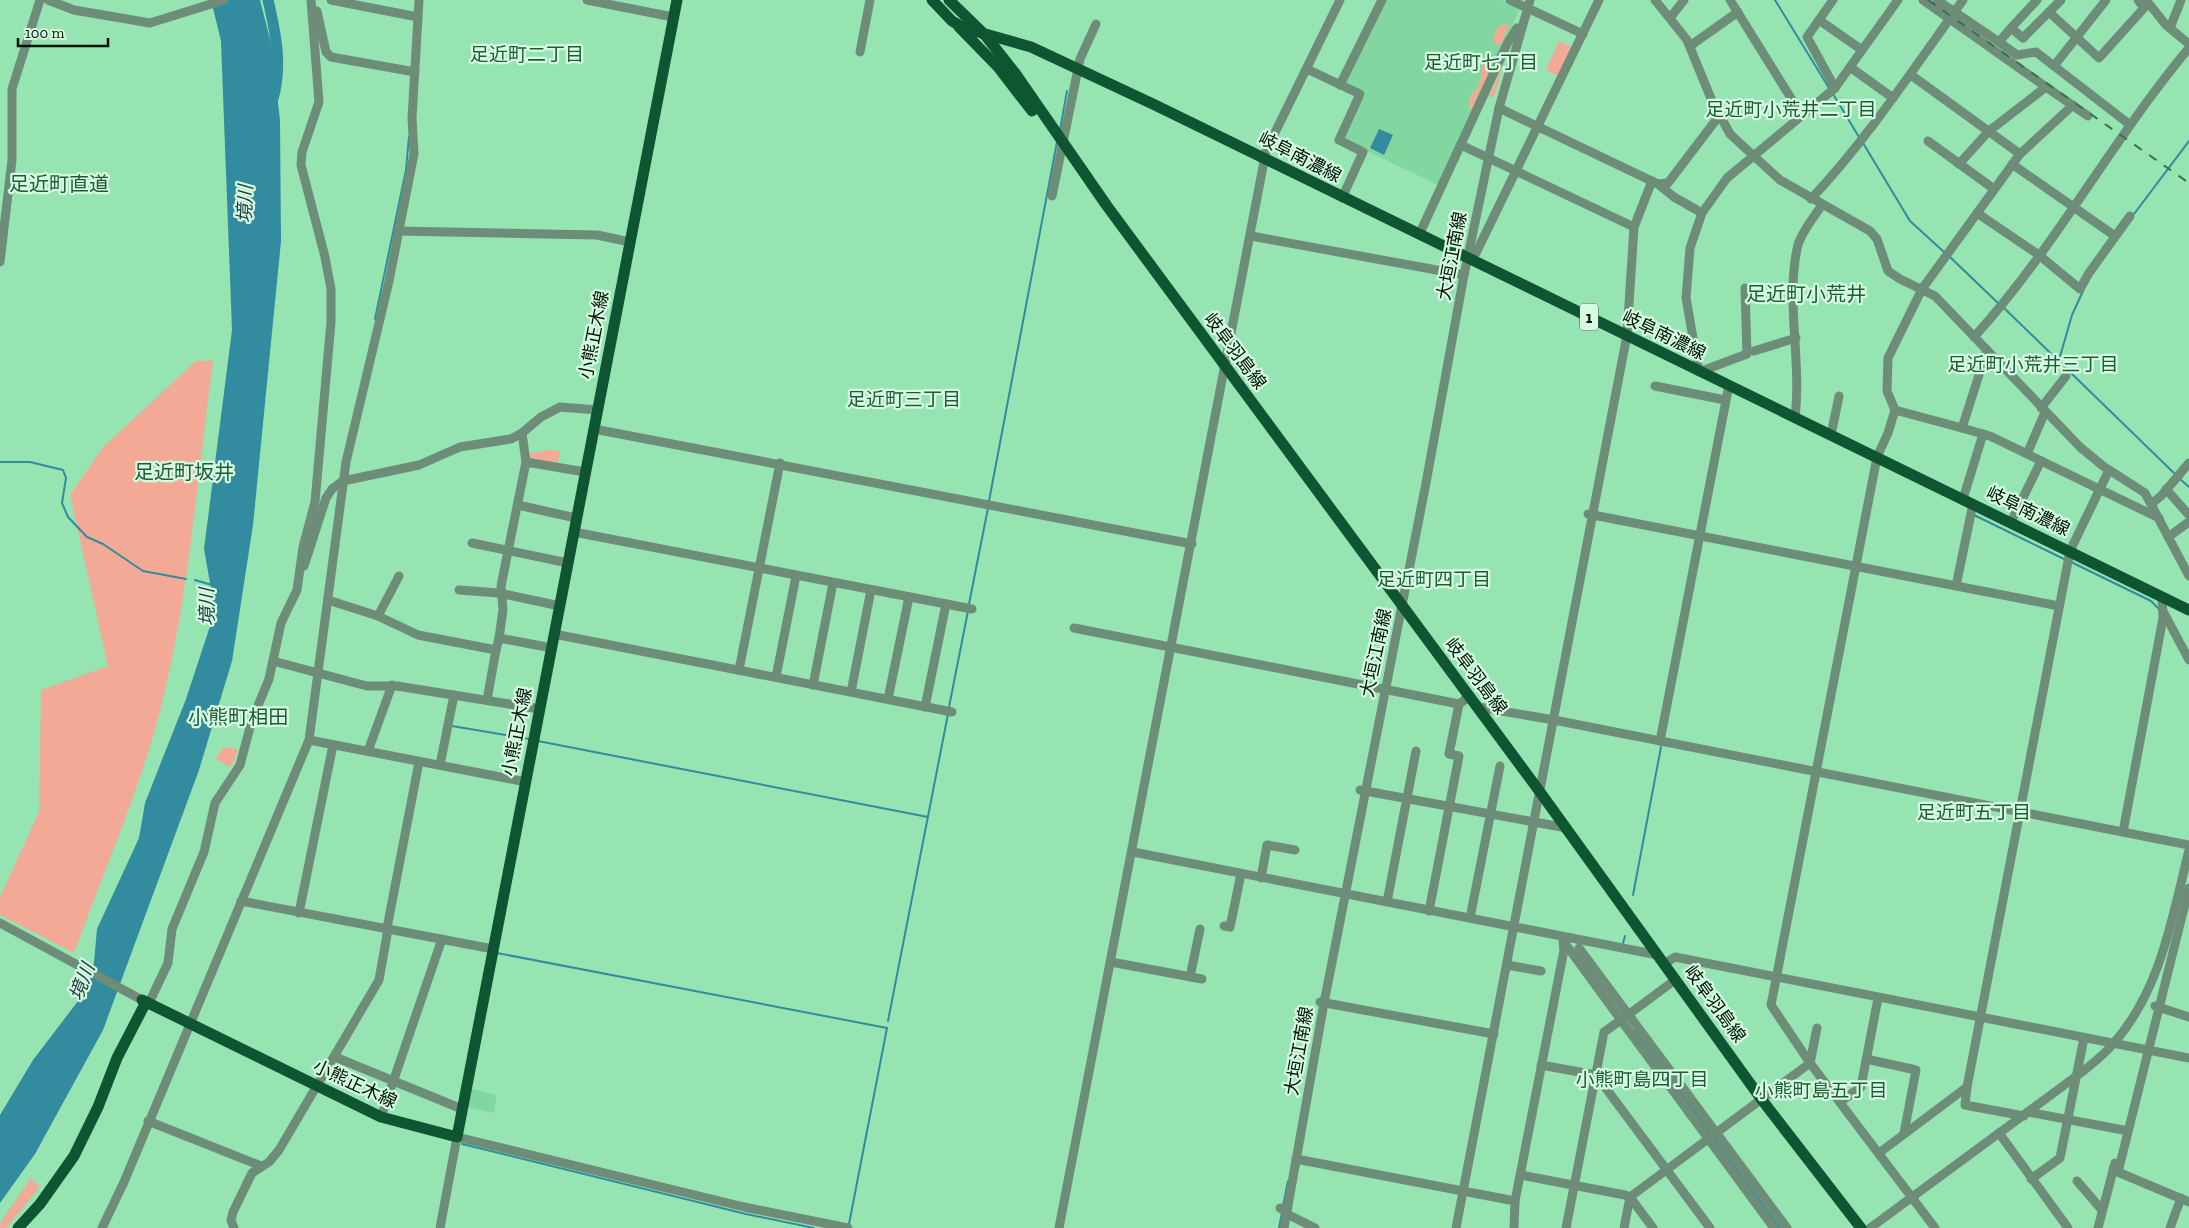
<svg xmlns="http://www.w3.org/2000/svg" width="2189" height="1228" font-family="'Zilla Slab','Noto Sans JP',serif">
<rect width="100%" height="100%" fill="#95e4b1"/>
<g fill="#82d7a1">
<polygon points="1383,0 1502,0 1520,8 1438,185 1342,139 1363,91 1345,82"/>
<polygon points="469,1088 497,1095 494,1113 466,1107"/>
</g>
<g fill="#f2aa97">
<polygon points="1503,24 1509,25 1501,44 1496,45 1493,40 1496,29"/>
<polygon points="1559,41 1572,47 1558,76 1546,70"/>
<path d="M 1494,57 C 1491,72 1485,82 1478,95 C 1475,100 1476,104 1473,110 L 1469,109 L 1469,96 C 1479,90 1482,79 1482,67 Z"/>
<polygon points="1504,63 1494,97 1489,96"/>
<path d="M 196,361 L 213,361 C 198,472 190,586 164,695 C 143,783 105,868 74,953 L 0,915 L 0,897 L 39,812 L 41,690 L 108,666 L 70,495 L 103,447 Z"/>
<polygon points="547,450 560,451 557,467 529,461 527,454"/>
<polygon points="223,747 238,749 235,759 230,767 216,759"/>
<polygon points="31,1178 40,1187 6,1228 0,1228 0,1223"/>
</g>
<g fill="#328b9f">
<polygon points="211,0 260,0 271,43 280,120 281,241 253,525 232,661 199,770 103,1030 35,1154 0,1203 0,1115 33,1060 88,988 94,962 97,929 139,838 145,803 186,699 215,611 204,549 232,330 221,41"/>
<polygon points="1379,129 1393,135 1384,155 1370,148"/>
</g>
<g fill="none" stroke-linecap="round" stroke-linejoin="round">
<g stroke="#328b9f" stroke-width="2">
<polyline points="1775,0 1829,88"/>
<polyline points="1833,94 1859,137"/>
<polyline points="1060,130 1067,91"/>
<polyline points="1863,143 1910,221 1944,252"/>
<polyline points="2134,214 2189,141"/>
<polyline points="1950,257 1999,304"/>
<polyline points="2003,307 2175,474"/>
<polyline points="375,319 406,170 409,137"/>
<polyline points="2059,360 2072,315 2083,291"/>
<polyline points="0,462 30,462 63,470 66,478 62,503 68,517 87,537 103,544 143,571 186,579"/>
<polyline points="2180,479 2189,487"/>
<polyline points="989,501 1057,142"/>
<polyline points="1974,515 2064,559"/>
<polyline points="2071,562 2151,601 2159,609"/>
<polyline points="195,580 212,585"/>
<polyline points="969,604 988,508"/>
<polyline points="949,707 968,611"/>
<polyline points="452,726 529,739"/>
<polyline points="538,741 928,817"/>
<polyline points="1633,895 1661,747"/>
<polyline points="1623,943 1625,936"/>
<polyline points="497,953 887,1028"/>
<polyline points="888,1021 948,714"/>
<polyline points="1635,1031 1711,1134"/>
<polyline points="1713,1137 1780,1228"/>
<polyline points="462,1144 746,1214 814,1228"/>
<polyline points="1283,1206 1288,1181"/>
<polyline points="849,1224 887,1028"/>
<polyline points="1279,1228 1282,1213"/>
</g>
<path stroke="#328b9f" stroke-width="11" d="M 268,0 C 276,34 283,68 272,102"/>
<g stroke="#6d8d78" stroke-width="9">
<polyline points="48,0 74,10 150,23 224,0"/>
<polyline points="331,0 418,17"/>
<polyline points="587,0 673,17"/>
<polyline points="1510,0 1583,34"/>
<polyline points="1655,0 1687,40 1712,101 1730,134 1780,180 1870,231 1877,239 1888,271 1900,279 1935,296 2080,447 2103,466 2145,493 2189,576"/>
<polyline points="1730,0 1802,116"/>
<polyline points="1833,0 1807,37 1835,88"/>
<polyline points="1923,0 2046,87 1989,131 1959,164"/>
<polyline points="1937,0 1999,42"/>
<polyline points="2061,0 2023,38 2011,28 1999,42 2017,55 2036,52 2054,66 2106,0"/>
<polyline points="2146,0 2166,25 2189,44"/>
<polyline points="317,11 326,52 331,57 415,72"/>
<polyline points="2049,12 2099,58 2144,8 2138,0"/>
<polyline points="1670,18 1684,0"/>
<polyline points="1819,20 1862,50"/>
<polyline points="2011,28 2037,0"/>
<polyline points="2170,28 2181,0"/>
<polyline points="1690,46 1738,12"/>
<polyline points="860,52 870,0"/>
<polyline points="2054,66 2129,124"/>
<polyline points="1307,69 1360,94 1339,140 1363,152 1342,198"/>
<polyline points="1911,75 2020,154 1922,289 1888,358 1887,391 1895,410 1888,433 1877,457 1771,1005 1810,1063 1935,1228"/>
<polyline points="1340,85 1382,0"/>
<polyline points="2046,87 2088,116"/>
<polyline points="1893,98 1850,67 1898,0"/>
<polyline points="1499,108 1658,184 1674,197 1702,213"/>
<polyline points="1928,141 1994,189"/>
<polyline points="1461,145 1634,227"/>
<polyline points="2020,154 2073,105"/>
<polyline points="2012,164 2115,236"/>
<polyline points="1658,184 1668,183 1719,116"/>
<polyline points="1052,196 1080,59 1096,24"/>
<path d="M 1811,199 C 1868,138 1914,68 1963,0"/>
<polyline points="1977,213 2039,255 2080,289 2089,273 2130,216"/>
<polyline points="398,231 597,235 630,242"/>
<polyline points="1419,235 1508,42 1517,28"/>
<polyline points="1251,236 1464,275"/>
<polyline points="1468,256 1476,253 1599,0"/>
<polyline points="0,262 12,160 12,89 40,0"/>
<polyline points="1745,288 1747,354 1699,372 1686,298 1690,248 1702,213 1727,178 1835,88 1850,67"/>
<path d="M 1974,337 C 2055,248 2112,140 2189,48"/>
<polyline points="1754,351 1796,338"/>
<polyline points="1655,386 1725,400"/>
<polyline points="2041,408 2066,376"/>
<polyline points="1895,410 1962,428 1987,350"/>
<path d="M 1795,417 C 1802,362 1785,297 1798,245 C 1802,231 1814,217 1822,205"/>
<polyline points="1962,428 1990,436 2159,518"/>
<polyline points="594,429 1192,544"/>
<polyline points="1831,435 1839,396"/>
<polyline points="2027,454 2045,412"/>
<polyline points="526,462 585,472"/>
<polyline points="2166,489 2189,515"/>
<polyline points="1963,499 1983,434"/>
<polyline points="2151,504 2161,496 2189,463"/>
<polyline points="518,505 576,518"/>
<polyline points="1588,514 2059,606"/>
<polyline points="2011,522 2041,461"/>
<polyline points="574,532 972,609"/>
<polyline points="2168,537 2189,522"/>
<polyline points="472,543 568,563"/>
<polyline points="304,566 326,498 332,489 343,481 419,465 460,447 511,439 522,433 541,417 560,407 597,410"/>
<polyline points="1956,586 1973,504"/>
<polyline points="459,590 499,593 560,606"/>
<polyline points="328,600 378,616 418,635 496,650 499,638 552,648"/>
<polyline points="2163,611 2189,660"/>
<polyline points="378,616 399,576"/>
<polyline points="1074,628 1459,704 1470,696"/>
<polyline points="554,634 952,712"/>
<polyline points="499,638 503,610 501,586 526,462 522,433"/>
<polyline points="273,661 367,686 397,686 540,709"/>
<polyline points="739,670 780,463"/>
<polyline points="776,677 796,576"/>
<polyline points="813,685 833,583"/>
<polyline points="851,692 871,590"/>
<polyline points="888,699 909,597"/>
<polyline points="487,700 496,650"/>
<polyline points="925,707 946,604"/>
<polyline points="1478,707 1554,720 2189,845"/>
<polyline points="309,740 526,782"/>
<polyline points="1660,741 1729,385"/>
<polyline points="368,751 392,685"/>
<polyline points="440,765 454,695"/>
<polyline points="1360,790 1567,828"/>
<polyline points="2123,832 2163,618 2162,598"/>
<polyline points="1133,852 1658,955"/>
<polyline points="1261,878 1267,845 1295,850"/>
<polyline points="241,901 493,949"/>
<polyline points="1387,902 1416,751"/>
<polyline points="1429,911 1459,756 1449,754 1459,704"/>
<polyline points="299,913 333,745"/>
<polyline points="1470,918 1500,766"/>
<polyline points="0,923 142,1000"/>
<polyline points="1224,926 1230,927 1241,874"/>
<polyline points="387,928 419,762"/>
<polyline points="1564,942 1621,1020 1675,980"/>
<polyline points="1579,948 1787,1228"/>
<polyline points="1111,962 1202,979"/>
<polyline points="1664,964 1675,957 2189,1058"/>
<polyline points="1507,965 1541,971"/>
<polyline points="1190,977 1200,929"/>
<polyline points="1320,1002 1494,1034"/>
<polyline points="149,1003 168,963 172,929 204,852 215,803 240,765 252,720 269,679 281,623 297,590 303,547 315,502 331,322 331,289 325,257 301,165 302,152 319,102 311,0"/>
<polyline points="2155,1006 2189,1017"/>
<polyline points="335,1057 462,1109"/>
<polyline points="1866,1059 1916,1070 1904,1133"/>
<polyline points="1541,1065 1596,1075 1710,1228"/>
<polyline points="1840,1102 1861,1087 1878,998"/>
<polyline points="2028,1112 2123,1130"/>
<polyline points="2024,1116 1965,1105 1967,1087 2070,551 2109,470"/>
<polyline points="381,1117 442,939"/>
<polyline points="148,1121 261,1166"/>
<polyline points="1999,1133 2068,1228"/>
<polyline points="1879,1153 1967,1087"/>
<polyline points="1296,1159 1515,1201"/>
<polyline points="2113,1170 2189,1202"/>
<polyline points="2118,1172 2189,888"/>
<polyline points="1521,1175 1625,1195 1630,1197 1653,1228"/>
<polyline points="2031,1179 2060,1158 2084,1038"/>
<polyline points="2077,1181 2102,1210"/>
<polyline points="1280,1208 1287,1212 1289,1215 1315,1228"/>
<polyline points="102,1228 124,1182 309,740 346,462 389,281 414,154 412,118 419,0"/>
<polyline points="234,1228 231,1220 233,1212 252,1173 269,1162 279,1150 379,980 388,929"/>
<polyline points="440,1228 457,1137 744,1207 848,1228"/>
<polyline points="1059,1228 1266,151 1340,0"/>
<polyline points="1284,1228 1324,1003 1426,483 1464,275 1499,108 1530,0"/>
<polyline points="1456,1228 1627,335 1634,227 1652,181"/>
<polyline points="1514,1228 1515,1201 1564,950 1563,942"/>
<polyline points="1566,1228 1604,1032 1621,1020 1774,1228"/>
<polyline points="1624,1228 1630,1197 1810,1063 1817,1028"/>
<path d="M 1870,1228 L 2082,1072 C 2093,1063 2104,1055 2113,1044 C 2161,990 2172,918 2189,850"/>
<polyline points="2098,1228 2115,1163"/>
<polyline points="2170,1228 2181,1198"/>
</g>
<g stroke="#0f5531" stroke-width="11">
<polyline points="932,0 952,21 964,28 1031,47 1155,105 2189,610"/>
<polyline points="949,0 985,35 1015,73 1107,206 1540,792 1762,1100 1861,1228"/>
<polyline points="959,27 998,67 1032,111"/>
<polyline points="142,1000 381,1117 457,1137 677,0"/>
<polyline points="18,1228 40,1204 74,1156 98,1107 117,1058 146,1002"/>
</g>
<polyline stroke="#416e50" stroke-width="2" stroke-dasharray="9 9" stroke-linecap="butt" points="1928,0 2189,183"/>
</g>
<g text-anchor="middle" dominant-baseline="central" stroke-width="4.5" stroke-linejoin="round" paint-order="stroke">
<rect fill="#d5fbe1" stroke="#405847" stroke-width="1" x="1580" y="303.5" width="18" height="27" rx="4"/>
<g font-size="16" font-weight="bold" fill="#001205">
<text x="1589" y="317">1</text>
</g>
<g font-size="18" fill="#001205" stroke="#d5fbe1">
<text transform="translate(1300 157) rotate(27)">岐阜南濃線</text>
<text transform="translate(1452 256) rotate(-79)">大垣江南線</text>
<text transform="translate(594 335) rotate(-79)">小熊正木線</text>
<text transform="translate(1664 335) rotate(26)">岐阜南濃線</text>
<text transform="translate(1235 351) rotate(53)">岐阜羽島線</text>
<text transform="translate(2028 511) rotate(26)">岐阜南濃線</text>
<text transform="translate(1376 653) rotate(-78)">大垣江南線</text>
<text transform="translate(1476 676) rotate(53)">岐阜羽島線</text>
<text transform="translate(517 732) rotate(-79)">小熊正木線</text>
<text transform="translate(1715 1004) rotate(54)">岐阜羽島線</text>
<text transform="translate(1299 1051) rotate(-80)">大垣江南線</text>
<text transform="translate(355 1084) rotate(25)">小熊正木線</text>
</g>
<g font-size="19" fill="#1f5b39" stroke="#d5fbe1">
<text x="527" y="54">足近町二丁目</text>
<text x="1481" y="62">足近町七丁目</text>
<text x="1791" y="109">足近町小荒井二丁目</text>
<text x="2033" y="364">足近町小荒井三丁目</text>
<text x="904" y="399">足近町三丁目</text>
<text x="1434" y="579">足近町四丁目</text>
<text x="1974" y="812">足近町五丁目</text>
<text x="1642" y="1079">小熊町島四丁目</text>
<text x="1821" y="1090">小熊町島五丁目</text>
</g>
<g font-size="19" font-style="italic" fill="#1f3a41" stroke="#d5fbe1">
<text transform="translate(245 204) rotate(-88)">境川</text>
<text transform="translate(207 607) rotate(-91)">境川</text>
<text transform="translate(82 982) rotate(-69)">境川</text>
</g>
<g font-size="20" fill="#1f5b39" stroke="#d5fbe1">
<text x="59" y="184">足近町直道</text>
<text x="1806" y="294">足近町小荒井</text>
<text x="184" y="472">足近町坂井</text>
<text x="238" y="717">小熊町相田</text>
</g>
</g>
<path d="M18 38v8h90v-8" fill="none" stroke="#001205" stroke-width="2.5"/>
<text x="25" y="38" font-size="15" fill="#001205" stroke="#d5fbe1" stroke-width="4" paint-order="stroke">100 m</text>
</svg>
